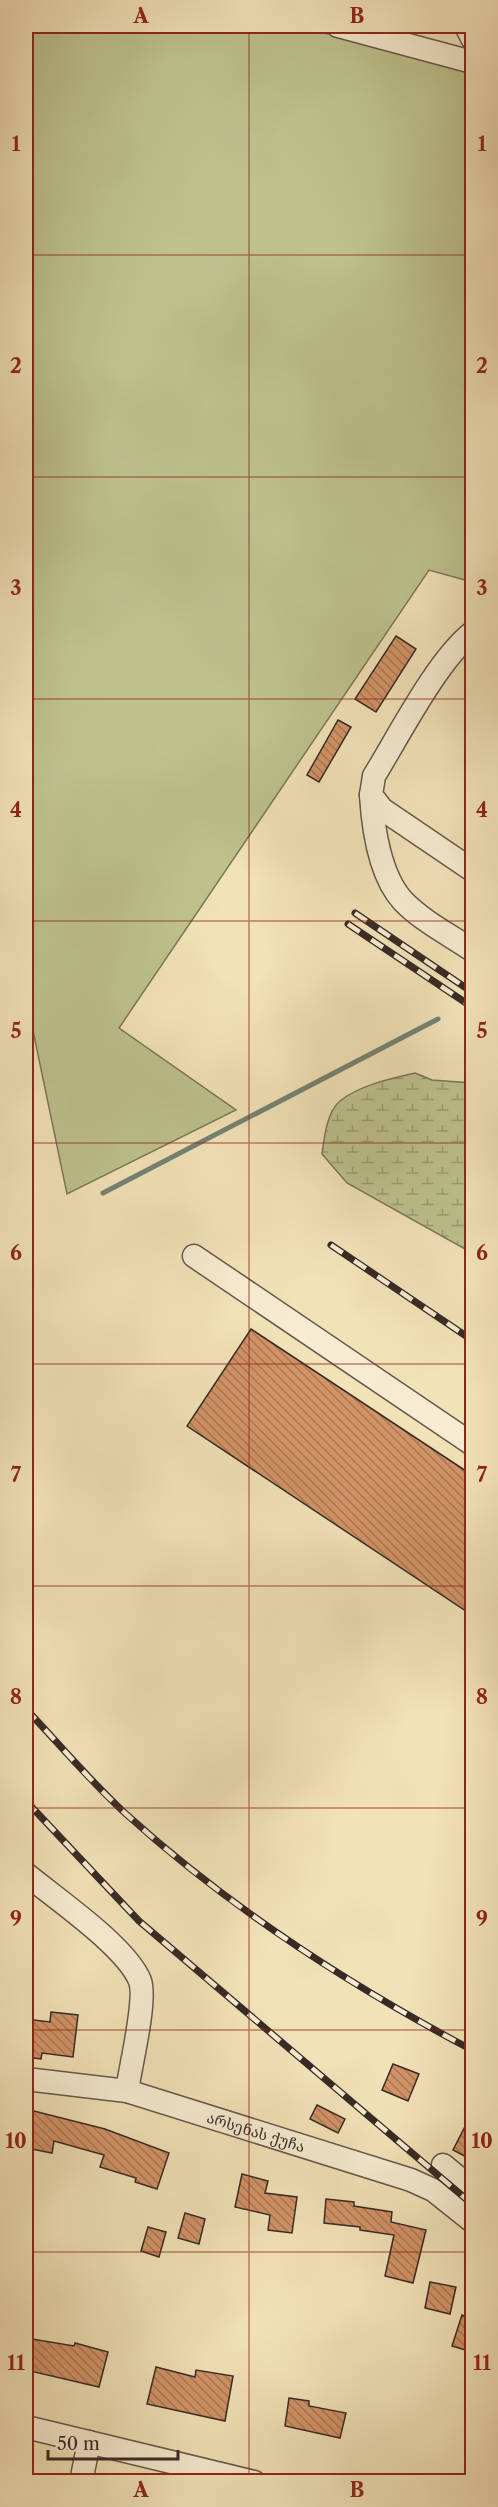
<svg xmlns="http://www.w3.org/2000/svg" width="498" height="2507" font-family="'Libre Caslon Text','Noto Serif Georgian',serif">
<defs>
<pattern id="wetland-marsh" width="20" height="14" patternUnits="userSpaceOnUse" patternTransform="scale(1.5)"><rect width="20" height="14" fill="#bdc28d"/><path d="M1 5h8M5 5V1M11 12h8M15 12V8" fill="none" stroke="#9a9e73"/></pattern>
<pattern id="building-back-hatch" width="6" height="6" patternUnits="userSpaceOnUse" patternTransform="scale(1.5)"><rect width="6" height="6" fill="#d29367"/><path d="M-1 5l2 2M0 0l6 6M5-1l2 2" fill="none" stroke="#ab7855"/></pattern>
</defs>
<rect width="100%" height="100%" fill="#f2e2b8"/>
<filter id="stains"><feTurbulence type="fractalNoise" baseFrequency=".00333" numOctaves="4"/><feColorMatrix values="0 0 0 0 .2 0 0 0 0 .09 0 0 0 0 .02 0 0 0 .5 -.17"/></filter>
<radialGradient id="worn" r=".72"><stop offset=".6" stop-color="#630" stop-opacity="0"/><stop offset="1" stop-color="#630" stop-opacity=".3"/></radialGradient>
<polygon fill="#bdc28d" stroke="#7a765a" stroke-width="1.5" points="26,26 299,26 472,73 472,582 429,570 119,1028 236,1110 67,1194 26,997"/>
<path fill="url(#wetland-marsh)" stroke="#7a765a" stroke-width="1.5" d="M 415,1073 L 432,1080 L 472,1083 L 472,1253 L 347,1183 L 322,1154 C 324,1139 327,1111 340,1101 C 360,1085 390,1079 415,1073 Z"/>
<g fill="none" stroke-linecap="round" stroke-linejoin="round">
<polyline stroke="#748375" stroke-width="5" points="103,1193 438,1019"/>
</g>
<g fill="url(#building-back-hatch)" stroke="#372a26" stroke-width="1.5">
<polygon points="396,636 416,649 376,712 355,699"/>
<polygon points="338,720 351,727 319,782 307,775"/>
<polygon points="251,1329 472,1475 472,1615 187,1426"/>
<polygon points="51,2012 78,2015 73,2057 42,2053 41,2059 26,2057 26,2019 50,2022"/>
<polygon points="393,2064 419,2074 408,2101 382,2090"/>
<polygon points="317,2105 345,2119 338,2133 310,2119"/>
<polygon points="26,2109 105,2129 169,2153 157,2189 135,2182 136,2178 100,2167 104,2155 54,2141 52,2153 26,2148"/>
<polygon points="472,2113 472,2160 453,2150"/>
<polygon points="242,2174 268,2181 265,2193 297,2197 292,2233 268,2230 270,2215 235,2207"/>
<polygon points="326,2199 354,2202 354,2206 392,2212 391,2222 426,2230 413,2283 385,2276 394,2235 360,2230 360,2227 324,2223"/>
<polygon points="185,2213 205,2219 199,2244 178,2238"/>
<polygon points="148,2227 166,2232 159,2257 141,2251"/>
<polygon points="430,2282 456,2287 450,2314 425,2308"/>
<polygon points="462,2315 472,2319 472,2352 452,2346"/>
<polygon points="26,2338 74,2346 75,2343 108,2352 99,2387 26,2370"/>
<polygon points="156,2367 195,2377 196,2370 233,2376 225,2421 147,2404"/>
<polygon points="289,2398 309,2401 309,2406 346,2413 340,2438 285,2426"/>
</g>
<g fill="none" stroke-linecap="round" stroke-linejoin="round">
<g stroke="#66584a" stroke-width="25">
<g id="minor">
<polyline points="338,26 472,62"/>
<polyline points="466,26 472,38"/>
<path d="M 472,633 C 438,659 398,737 374,776 L 371,795 L 382,809 L 472,870"/>
<path d="M 371,795 C 373,828 380,876 403,901 C 422,921 450,935 472,950"/>
<polyline points="194,1256 472,1444"/>
<path d="M 26,1874 C 55,1898 127,1947 140,1981 C 147,2000 130,2068 127,2091"/>
<path id="s1" d="M 26,2079 L 127,2091 L 411,2180 L 433,2190 L 472,2221"/>
<polyline points="443,2165 472,2189"/>
<polyline points="26,2427 254,2482"/>
<polyline points="81,2482 89,2442"/>
</g>
</g>
<use href="#minor" stroke="#f7ecd1" stroke-width="22"/>
<g stroke="#372a26" stroke-width="7">
<g id="rail">
<polyline points="355,913 472,992"/>
<polyline points="348,924 472,1007"/>
<polyline points="331,1245 472,1340"/>
<path d="M 26,1709 C 59,1744 91,1782 126,1814 C 230,1908 349,1985 472,2050"/>
<polyline points="26,1801 139,1921 472,2204"/>
</g>
</g>
<use href="#rail" stroke="#f7ecd1" stroke-width="4.5" stroke-dasharray="14" stroke-linecap="butt"/>
</g>
<path fill="none" stroke="#8f2418" stroke-width="1.5" stroke-opacity="0.55" d="M 249,26 L 249,2482M 26,255 L 472,255M 26,477 L 472,477M 26,699 L 472,699M 26,921 L 472,921M 26,1143 L 472,1143M 26,1364 L 472,1364M 26,1586 L 472,1586M 26,1808 L 472,1808M 26,2030 L 472,2030M 26,2252 L 472,2252"/>
<g text-anchor="middle" dominant-baseline="central" stroke-width="5" stroke-linejoin="round" paint-order="stroke">
<g font-size="15" fill="#372a26" stroke="#f7ecd1">
<text stroke="none"><textPath href="#s1" startOffset="237">არსენას ქუჩა</textPath></text>
</g>
</g>
<rect width="498" height="2507" fill="none" stroke="#f2e2b8" stroke-width="66"/>
<path d="M48 2450v9h130v-9" fill="none" stroke="#372a26" stroke-width="3"/>
<text x="57" y="2450" font-size="18" fill="#372a26" stroke="#f7ecd1" stroke-width="4.5" paint-order="stroke">50 m</text>
<rect x="33" y="33" width="432" height="2441" fill="none" stroke="#8f2418" stroke-width="2"/>
<g font-size="20" text-anchor="middle" font-weight="bold" fill="#8f2418">
<text x="141" y="23">A</text>
<text x="357" y="23">B</text>
<text x="16" y="151">1</text>
<text x="482" y="151">1</text>
<text x="16" y="373">2</text>
<text x="482" y="373">2</text>
<text x="16" y="595">3</text>
<text x="482" y="595">3</text>
<text x="16" y="817">4</text>
<text x="482" y="817">4</text>
<text x="16" y="1038">5</text>
<text x="482" y="1038">5</text>
<text x="16" y="1260">6</text>
<text x="482" y="1260">6</text>
<text x="16" y="1482">7</text>
<text x="482" y="1482">7</text>
<text x="16" y="1704">8</text>
<text x="482" y="1704">8</text>
<text x="16" y="1926">9</text>
<text x="482" y="1926">9</text>
<text x="16" y="2148">10</text>
<text x="482" y="2148">10</text>
<text x="16" y="2370">11</text>
<text x="482" y="2370">11</text>
<text x="141" y="2497">A</text>
<text x="357" y="2497">B</text>
</g>
<rect width="100%" height="100%" filter="url(#stains)"/>
<rect width="100%" height="100%" fill="url(#worn)"/>
</svg>
